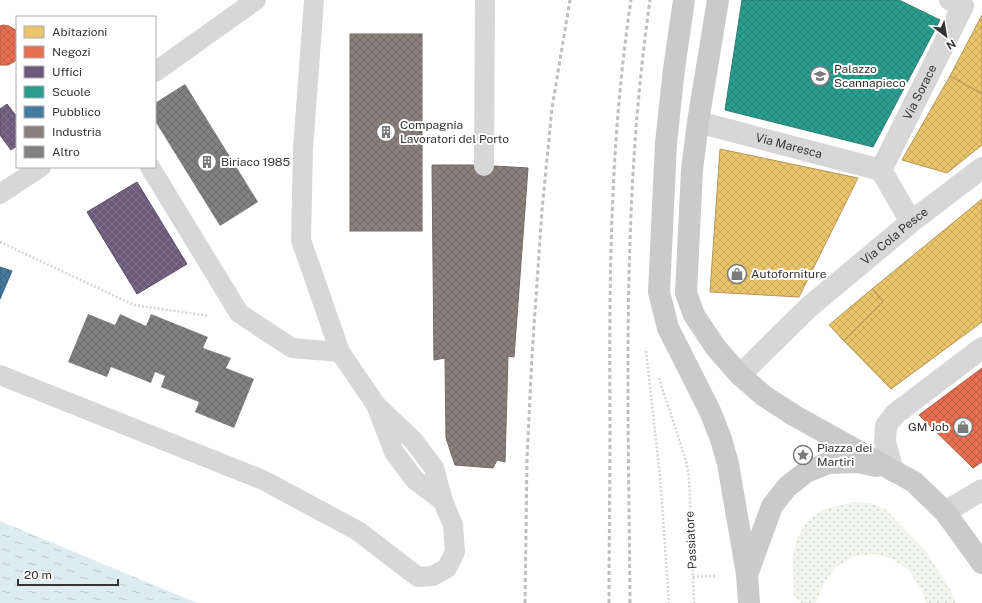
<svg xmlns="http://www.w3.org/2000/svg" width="982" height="603" font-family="'Public Sans',sans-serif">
<defs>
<pattern id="grass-dots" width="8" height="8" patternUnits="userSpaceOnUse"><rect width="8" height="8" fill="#f1f5ed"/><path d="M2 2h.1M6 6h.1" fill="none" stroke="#cfd2cc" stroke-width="1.8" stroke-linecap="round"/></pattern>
<pattern id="water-ripples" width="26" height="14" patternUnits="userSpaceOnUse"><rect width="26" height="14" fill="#ddebf3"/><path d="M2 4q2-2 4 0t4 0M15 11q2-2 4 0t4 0" fill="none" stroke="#becad1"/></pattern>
<pattern id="homes-cross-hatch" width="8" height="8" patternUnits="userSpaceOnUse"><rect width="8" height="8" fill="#e9c46a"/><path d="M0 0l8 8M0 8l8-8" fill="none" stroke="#c8a95c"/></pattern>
<pattern id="shops-cross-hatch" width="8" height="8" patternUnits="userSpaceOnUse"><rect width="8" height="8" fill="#e76f51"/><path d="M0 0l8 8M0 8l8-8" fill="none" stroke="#bc5c44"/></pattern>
<pattern id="offices-cross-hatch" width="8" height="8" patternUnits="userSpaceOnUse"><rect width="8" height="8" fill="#6d597a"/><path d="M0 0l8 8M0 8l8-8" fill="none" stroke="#82738c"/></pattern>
<pattern id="schools-cross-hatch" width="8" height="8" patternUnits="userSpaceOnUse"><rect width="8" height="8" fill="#2a9d8f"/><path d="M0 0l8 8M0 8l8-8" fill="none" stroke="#258175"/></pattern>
<pattern id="public-cross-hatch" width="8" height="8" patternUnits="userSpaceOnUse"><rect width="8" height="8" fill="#457b9d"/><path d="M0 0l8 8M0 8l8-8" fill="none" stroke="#3a6581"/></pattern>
<pattern id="industry-cross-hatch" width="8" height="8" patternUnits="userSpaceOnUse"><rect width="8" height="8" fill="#8a817c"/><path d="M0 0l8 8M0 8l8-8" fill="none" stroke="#716a66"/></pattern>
<pattern id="building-cross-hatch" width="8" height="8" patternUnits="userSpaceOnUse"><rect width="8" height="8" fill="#818181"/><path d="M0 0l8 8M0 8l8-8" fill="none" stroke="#6a6a6a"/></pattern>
</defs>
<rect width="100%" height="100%" fill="#fff"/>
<polygon fill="url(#grass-dots)" points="852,502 870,503 885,509 925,550 950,589 957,603 926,603 922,590 909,570 892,559 875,554 855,556 835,567 823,585 816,603 801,603 794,596 793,557 796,541 806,523 822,510"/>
<polygon fill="url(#water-ripples)" points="0,521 197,603 0,603"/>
<g fill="url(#homes-cross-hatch)" stroke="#b2985a">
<polygon points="982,15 982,94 950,76"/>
<polygon points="950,76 982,94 982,145 947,173 902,160"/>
<polygon points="720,149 858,178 799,297 710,292"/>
<polygon points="982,199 982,322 891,389 844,341 883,302 872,289"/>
<polygon points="872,289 883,302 844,341 829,325"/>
</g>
<g fill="url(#shops-cross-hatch)" stroke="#b15d48">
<polygon points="3,25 9,26 17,31 17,60 8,65 0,65 0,26"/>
<polygon points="982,368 982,462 973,468 919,415"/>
</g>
<g fill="url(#offices-cross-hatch)" stroke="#5c4e65">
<polygon points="7,104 17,117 17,146 11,150 0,135 0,109"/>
<polygon points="137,182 187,264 137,294 87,212"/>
</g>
<polygon fill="url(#schools-cross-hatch)" stroke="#2d7d73" points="742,0 899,0 940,20 873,147 725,110"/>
<polygon fill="url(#public-cross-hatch)" stroke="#40657d" points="0,267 12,271 0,299"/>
<g fill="url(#industry-cross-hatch)" stroke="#706a66">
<rect x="350" y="34" width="72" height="197"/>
<polygon points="432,165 477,165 528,168 514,357 508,356 505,462 497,460 493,468 455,465 446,438 445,358 434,360"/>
</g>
<g fill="url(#building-cross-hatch)">
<polygon points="185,84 258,202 220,226 155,121 155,103"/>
<polygon points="88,314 115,325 120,314 146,326 151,314 208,337 203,348 231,358 226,368 254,379 234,428 195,412 199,402 161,387 165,376 155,372 151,383 111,367 107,377 68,362"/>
</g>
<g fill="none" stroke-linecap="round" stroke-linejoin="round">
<g stroke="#d6d6d6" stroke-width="2.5" stroke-dasharray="2 2" stroke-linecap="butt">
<polyline points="0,242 134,305 209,316"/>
<polyline points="646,351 660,476 669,603"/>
<polyline points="659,378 686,461 689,477 694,603"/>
<polyline points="693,577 716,576"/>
</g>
<g stroke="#d7d7d7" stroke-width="20">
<polyline points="314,0 303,149 301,240 340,352 376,405 394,452 415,480 443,501"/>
<polyline points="155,72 256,0"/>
<polyline points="484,166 485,0"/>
<polyline points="150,167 239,313 292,348 340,352"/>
<polyline points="0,194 41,167"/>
<polyline points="0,375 263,480 358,531 418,577 433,576 447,568 455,552 453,525 443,501 434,468 413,440 376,405"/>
</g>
<path stroke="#d7d7d7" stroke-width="22" id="s1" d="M 881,170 L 963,6 L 950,0"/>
<g stroke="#d7d7d7" stroke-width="22">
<path id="s2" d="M 698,122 L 881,170 L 911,222"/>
<path id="s3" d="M 740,375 L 809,307 L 911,222 L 982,168"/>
<polyline points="893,471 885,442 886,426 895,414 982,348"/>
<polyline points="945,512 982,490"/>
</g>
<g stroke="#cacaca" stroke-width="22">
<polyline points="684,0 674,69 666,143 659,292 668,328 710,411 721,439 728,464 747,574 749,603"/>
<polyline points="718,0 698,122 692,170 686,293 694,315 716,348 740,375 764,396 795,416 914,482 945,512 982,563"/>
<polyline points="748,572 772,506 787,487 806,472 828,463 858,462 876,466"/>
</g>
<g stroke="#bebebe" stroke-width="3" stroke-dasharray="4 3" stroke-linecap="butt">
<polyline points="525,603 527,459 532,355 542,210 552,108 570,0"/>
<path d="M 609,603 C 609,543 610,484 610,424 C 609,282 610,140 631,0"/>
<path d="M 630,603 C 629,467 625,330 632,193 C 635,129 641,64 650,0"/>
</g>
</g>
<defs>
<g id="university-ring" transform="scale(1)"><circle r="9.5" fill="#fff" stroke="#7a7a7a" stroke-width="1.5"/><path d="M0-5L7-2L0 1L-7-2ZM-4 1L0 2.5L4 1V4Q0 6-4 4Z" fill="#7a7a7a"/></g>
<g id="building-ring" transform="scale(1)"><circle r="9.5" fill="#fff" stroke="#7a7a7a" stroke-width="1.5"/><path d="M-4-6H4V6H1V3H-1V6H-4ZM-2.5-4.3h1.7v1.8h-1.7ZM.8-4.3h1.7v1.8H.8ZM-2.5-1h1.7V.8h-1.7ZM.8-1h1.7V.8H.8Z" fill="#7a7a7a"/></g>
<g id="shop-ring" transform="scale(1)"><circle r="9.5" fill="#fff" stroke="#7a7a7a" stroke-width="1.5"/><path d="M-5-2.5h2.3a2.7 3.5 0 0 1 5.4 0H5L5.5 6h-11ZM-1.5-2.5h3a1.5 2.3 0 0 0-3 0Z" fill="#7a7a7a"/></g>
<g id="sight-ring" transform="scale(1)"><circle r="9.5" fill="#fff" stroke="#7a7a7a" stroke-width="1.5"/><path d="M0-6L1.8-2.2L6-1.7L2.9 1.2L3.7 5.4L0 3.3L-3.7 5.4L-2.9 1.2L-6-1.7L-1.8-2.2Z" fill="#7a7a7a"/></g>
</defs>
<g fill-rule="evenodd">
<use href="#university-ring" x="820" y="76"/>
<use href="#building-ring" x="386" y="132"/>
<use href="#building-ring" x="207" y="162"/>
<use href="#shop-ring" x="737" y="274"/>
<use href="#shop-ring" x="963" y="427"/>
<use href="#sight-ring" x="803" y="455"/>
</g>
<g text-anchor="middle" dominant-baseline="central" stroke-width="4" stroke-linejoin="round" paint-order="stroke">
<g font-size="12" fill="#333" stroke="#fff" text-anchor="start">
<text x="834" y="69">Palazzo<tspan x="834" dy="14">Scannapieco</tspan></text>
<text x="400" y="125">Compagnia<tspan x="400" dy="14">Lavoratori del Porto</tspan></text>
<text x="221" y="162">Biriaco 1985</text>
<text x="751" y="274">Autoforniture</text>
<text x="949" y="427" text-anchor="end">GM Job</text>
<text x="817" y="448">Piazza dei<tspan x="817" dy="14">Martiri</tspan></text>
</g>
<g font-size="12" fill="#333" stroke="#fff">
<text stroke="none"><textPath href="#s1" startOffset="87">Via Sorace</textPath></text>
<text stroke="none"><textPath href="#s2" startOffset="94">Via Maresca</textPath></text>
<text stroke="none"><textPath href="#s3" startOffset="208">Via Cola Pesce</textPath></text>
<text transform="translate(691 540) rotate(-93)">Passiatore</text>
</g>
</g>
<rect x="16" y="16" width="140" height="152" fill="#ffffff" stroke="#adadad"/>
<rect x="24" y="26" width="20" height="12" fill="#e9c46a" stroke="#adadad"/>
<text x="52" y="36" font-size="12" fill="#333333">Abitazioni</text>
<rect x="24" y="46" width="20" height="12" fill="#e76f51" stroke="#adadad"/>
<text x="52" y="56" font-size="12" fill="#333333">Negozi</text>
<rect x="24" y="66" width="20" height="12" fill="#6d597a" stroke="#adadad"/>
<text x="52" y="76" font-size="12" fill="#333333">Uffici</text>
<rect x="24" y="86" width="20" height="12" fill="#2a9d8f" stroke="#adadad"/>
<text x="52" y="96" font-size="12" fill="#333333">Scuole</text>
<rect x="24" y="106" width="20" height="12" fill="#457b9d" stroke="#adadad"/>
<text x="52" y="116" font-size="12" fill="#333333">Pubblico</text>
<rect x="24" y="126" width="20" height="12" fill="#8a817c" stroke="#adadad"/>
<text x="52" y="136" font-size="12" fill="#333333">Industria</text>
<rect x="24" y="146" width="20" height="12" fill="#818181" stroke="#adadad"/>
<text x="52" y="156" font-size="12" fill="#333333">Altro</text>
<g transform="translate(946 36) rotate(149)" stroke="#ffffff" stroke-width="3" paint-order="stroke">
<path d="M0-3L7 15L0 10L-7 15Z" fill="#333333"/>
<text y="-6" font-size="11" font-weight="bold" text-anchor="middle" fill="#333333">N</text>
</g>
<path d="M18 579v6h100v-6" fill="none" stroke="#333333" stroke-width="2"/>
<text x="24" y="579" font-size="12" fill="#333333" stroke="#ffffff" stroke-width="3" paint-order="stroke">20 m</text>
</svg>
